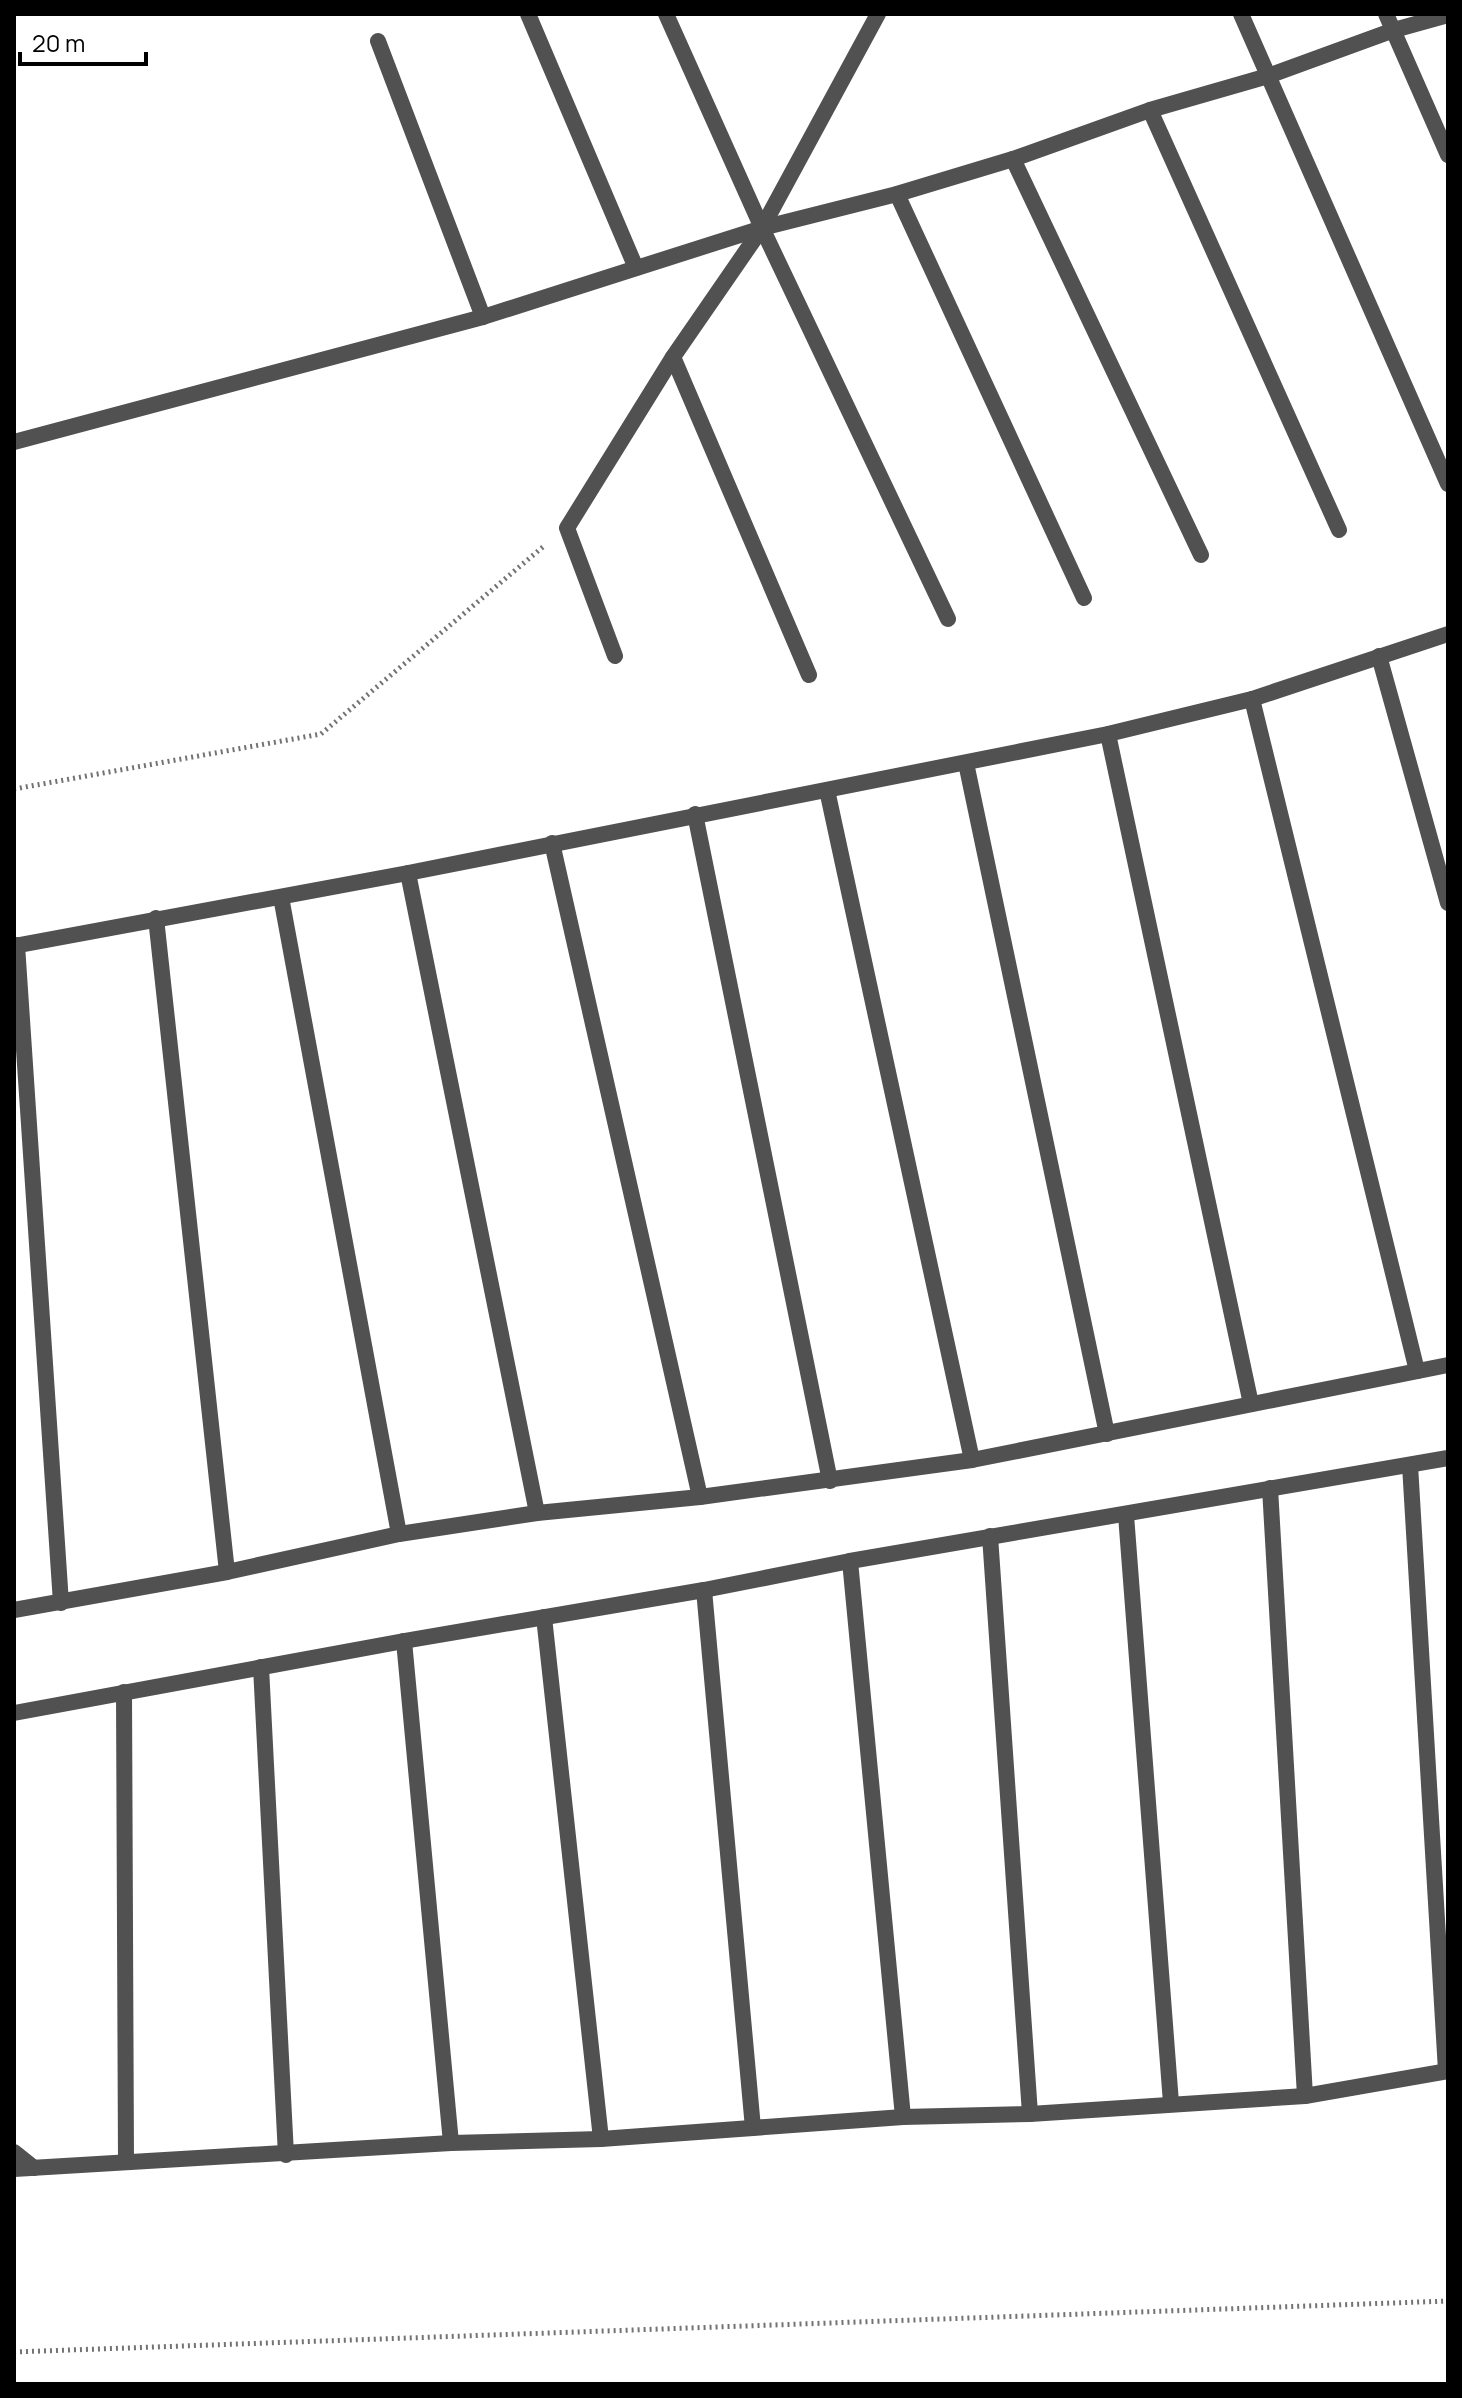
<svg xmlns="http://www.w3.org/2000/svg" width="1462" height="2398" viewBox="0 0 1462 2398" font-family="Manrope,sans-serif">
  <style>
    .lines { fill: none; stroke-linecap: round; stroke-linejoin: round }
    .path { stroke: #737373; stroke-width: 5; stroke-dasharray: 2 4; stroke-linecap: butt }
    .lane { stroke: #515151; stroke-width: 16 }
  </style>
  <rect width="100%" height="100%" fill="#fff"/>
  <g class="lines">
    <!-- path -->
    <g class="path">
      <polyline points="14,789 321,734 544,546"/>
      <polyline points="14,2352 1448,2301"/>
    </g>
    <!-- lane -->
    <g class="lane">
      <polyline points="528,14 636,268"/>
      <polyline points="666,14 762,228 948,619"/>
      <polyline points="1241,14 1448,484"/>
      <polyline points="1386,14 1448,155"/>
      <polyline points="378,41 483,317"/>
      <polyline points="1150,110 1339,530"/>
      <polyline points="1013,159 1201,555"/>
      <polyline points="897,194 1084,598"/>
      <polyline points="673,357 809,675"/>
      <polyline points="14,442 483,317 762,228 897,194 1013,159 1150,110 1268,76 1394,30 1448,15"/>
      <polyline points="615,656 567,528 673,357 762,228 878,14"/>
      <polyline points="1379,656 1448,903"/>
      <polyline points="1252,699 1417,1371"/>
      <polyline points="1108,734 1251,1404"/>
      <polyline points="966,763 1107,1434"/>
      <polyline points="827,790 972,1460"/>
      <polyline points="695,814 830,1481"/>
      <polyline points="552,843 700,1497"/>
      <polyline points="408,873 537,1513"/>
      <polyline points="281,897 399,1534"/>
      <polyline points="156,918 227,1572"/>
      <polyline points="17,945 61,1603"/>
      <polyline points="14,946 408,873 1108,734 1252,699 1448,634"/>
      <polyline points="1410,1465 1446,2071"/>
      <polyline points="1270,1488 1305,2096"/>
      <polyline points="1126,1515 1171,2103"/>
      <polyline points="990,1536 1030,2114"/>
      <polyline points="850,1561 903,2117"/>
      <polyline points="704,1590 753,2128"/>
      <polyline points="14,1610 227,1572 399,1534 537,1513 700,1497 972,1460 1448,1365"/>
      <polyline points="544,1617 601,2139"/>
      <polyline points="404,1641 451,2143"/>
      <polyline points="261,1667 286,2155"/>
      <polyline points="124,1692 126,2162"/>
      <polyline points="14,1713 404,1641 704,1590 850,1561 1448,1458"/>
      <polyline points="14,2152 34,2168"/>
      <polyline points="14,2169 451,2143 601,2139 903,2117 1030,2114 1305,2096 1448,2071"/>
    </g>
  </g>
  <!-- border -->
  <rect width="1462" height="2398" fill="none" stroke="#000000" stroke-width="32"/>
  <!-- scale -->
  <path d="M20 52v12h126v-12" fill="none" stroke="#000000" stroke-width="4"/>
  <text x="32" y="52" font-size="24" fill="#000000" stroke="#ffffff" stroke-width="6" paint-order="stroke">20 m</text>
</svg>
